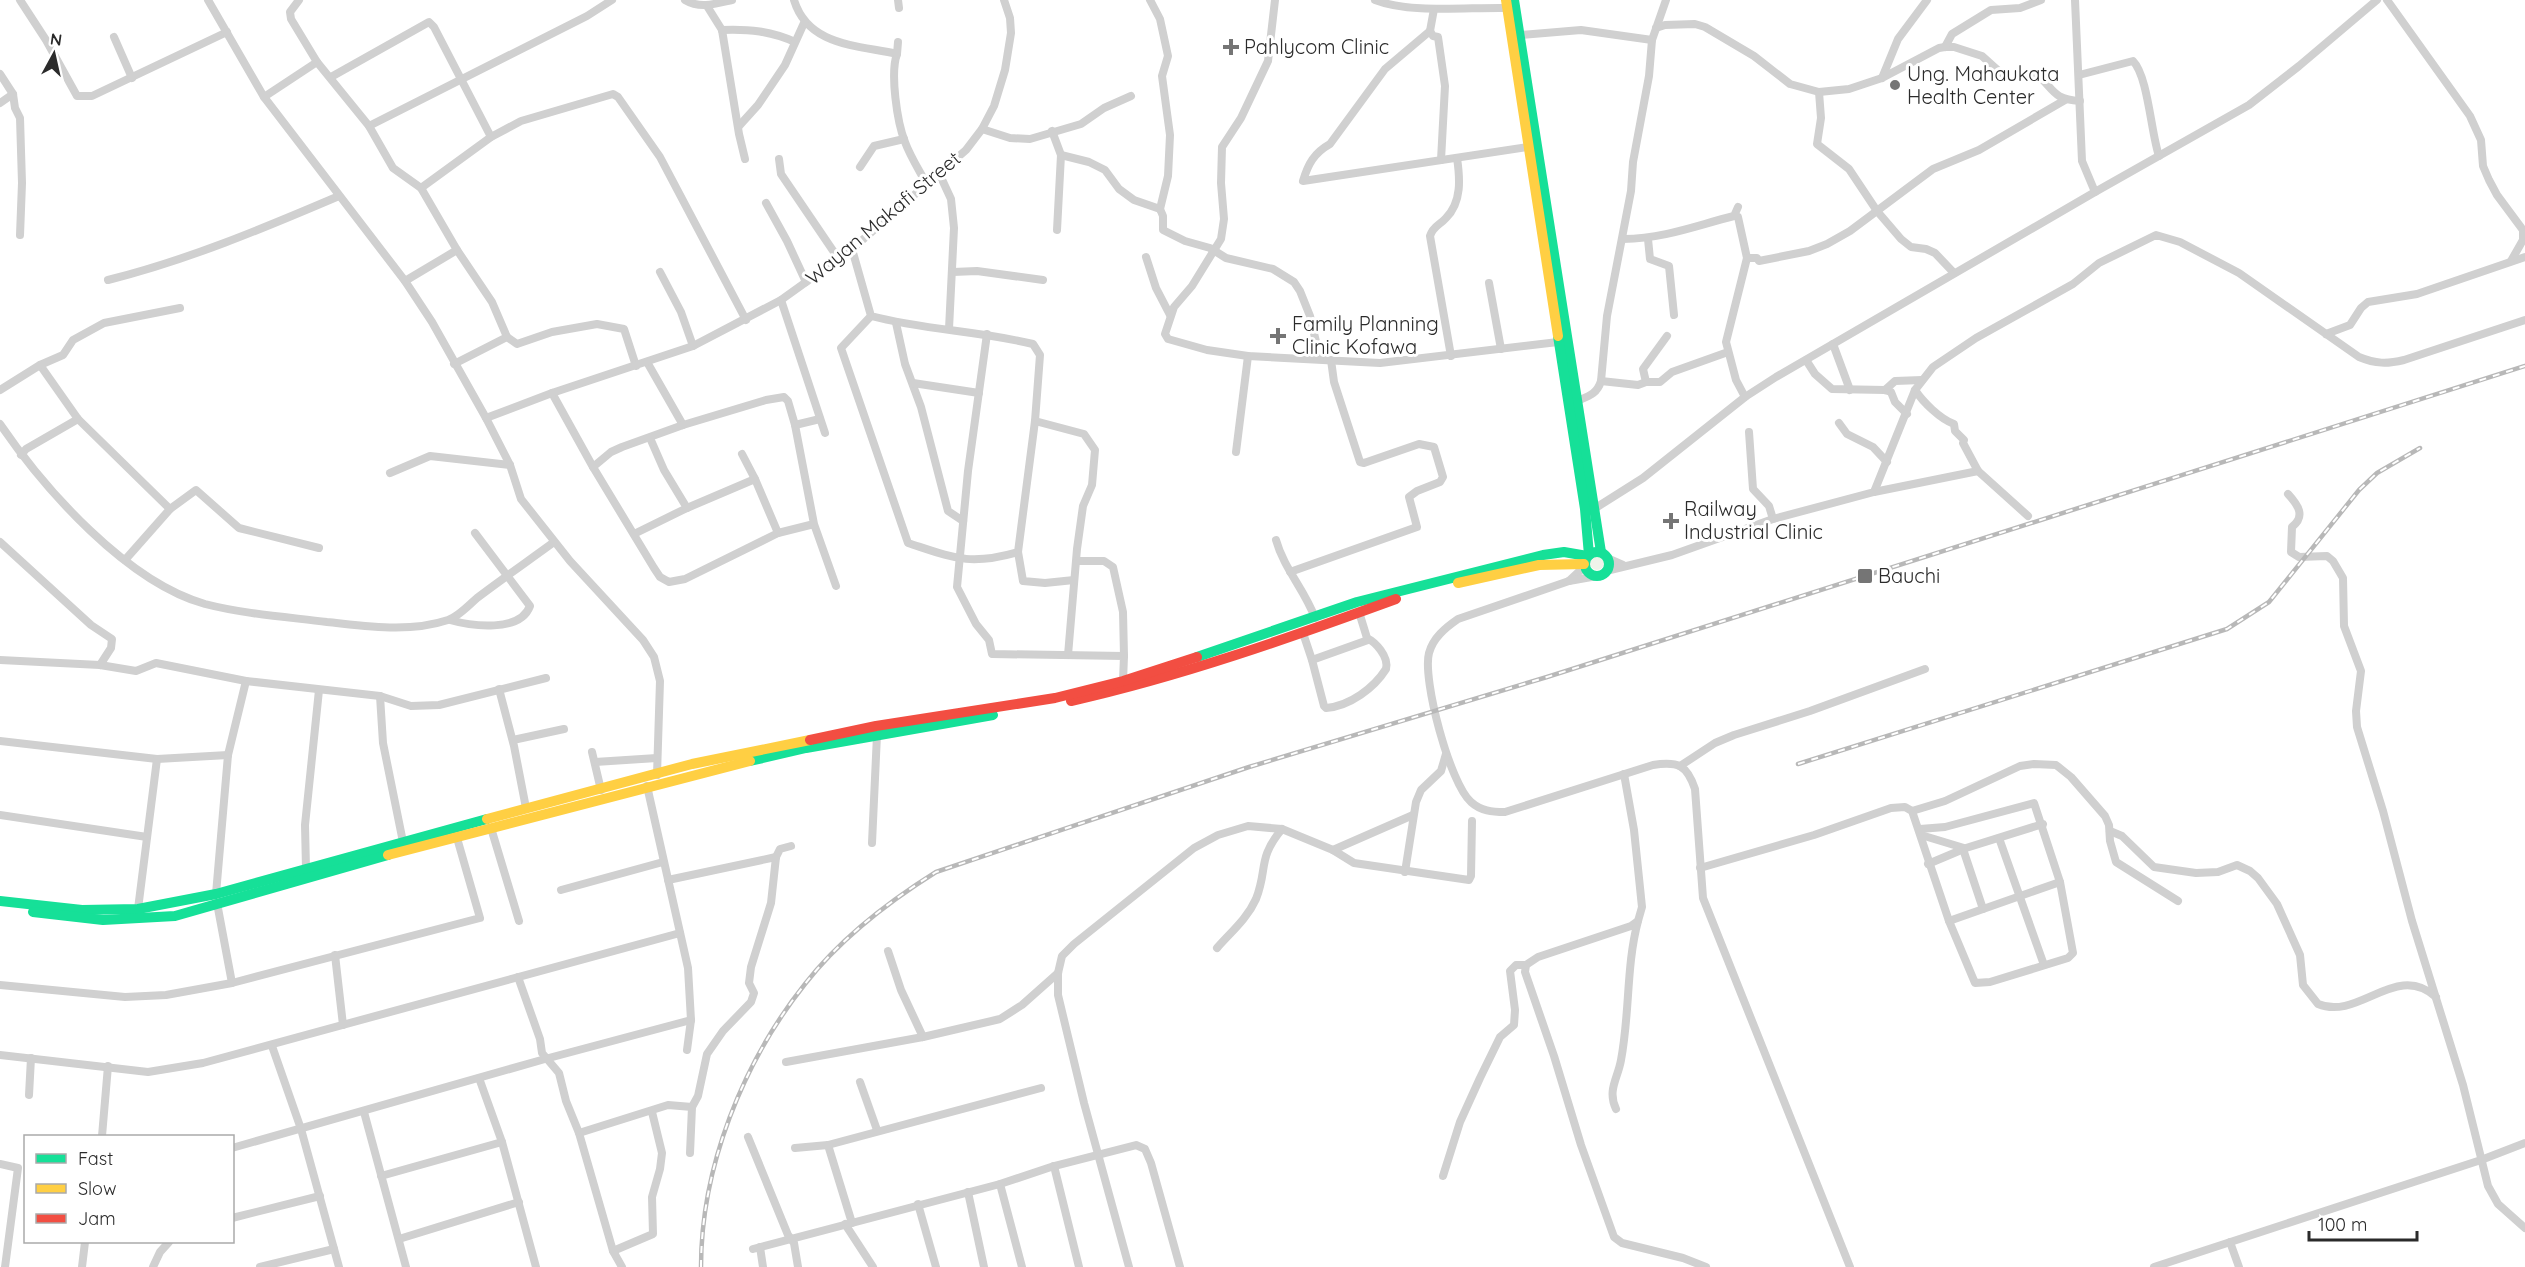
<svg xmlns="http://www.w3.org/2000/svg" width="2525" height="1267" viewBox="0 0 2525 1267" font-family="Quicksand,sans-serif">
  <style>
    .green { fill: #eff3ea }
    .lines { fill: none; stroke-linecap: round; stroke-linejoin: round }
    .street { stroke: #d0d0d0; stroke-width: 8 }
    .fast { stroke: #16e098; stroke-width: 10 }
    .slow { stroke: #ffcf43; stroke-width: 10 }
    .jam { stroke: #f24e42; stroke-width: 10 }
    .rail-casing { stroke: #b8b8b8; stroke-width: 4.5 }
    .rail { stroke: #fff; stroke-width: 2; stroke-dasharray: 7; stroke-linecap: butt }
    .poi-dot { fill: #757575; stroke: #fff; stroke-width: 2 }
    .labels { text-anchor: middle; stroke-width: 6; stroke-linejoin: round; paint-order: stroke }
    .poi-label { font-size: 20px; fill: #2b2b2b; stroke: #fff; text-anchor: start }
    .street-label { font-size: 20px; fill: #2b2b2b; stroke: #fff }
  </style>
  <rect width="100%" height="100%" fill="#fff"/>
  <!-- green -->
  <circle class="green" cx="1597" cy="563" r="7"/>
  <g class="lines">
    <!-- street -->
    <g class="street">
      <polyline points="20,0 46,40 77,96 92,96 227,32"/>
      <polyline points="208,0 264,97 405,281 432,322 486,418 510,465 521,499 570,561 643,640 654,657 660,681 657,775"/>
      <polyline points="299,0 290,12 291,19 317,62 369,126 393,168 421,188 457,250 492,302 507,337 454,364"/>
      <path d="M685,0C700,9 715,4 732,0"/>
      <path d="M794,0C808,46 857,45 897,54C890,73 897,122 905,142C910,156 919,170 926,183"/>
      <polyline points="898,0 899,8"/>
      <polyline points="1150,0 1160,19 1168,56 1162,76 1170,135 1168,176 1160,209 1163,216 1163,230 1185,241 1210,248 1226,258 1273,269 1294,282 1300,291 1310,316 1320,359"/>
      <polyline points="1275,0 1268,61 1241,118 1222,147 1221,183 1224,219 1221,239 1192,286 1174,307 1165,334 1168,339 1207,350 1248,356 1380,363 1558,342"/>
      <path d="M1375,0C1411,14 1468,7 1507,8"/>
      <polyline points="2075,0 2082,161 2095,192"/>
      <polyline points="2387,0 2470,116 2481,140 2483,166 2489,180 2497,195 2523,230 2523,240 2511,261"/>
      <polyline points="707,6 722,30 739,134 745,159"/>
      <path d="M1434,9L1430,31L1385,69L1330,144C1314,153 1308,164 1303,181L1528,147"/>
      <path d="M1656,28L1665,25L1695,24L1705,27L1754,56L1790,84L1819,92L1849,89L1882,78L1939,48L1945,47H1954L1982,56L2002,74L2030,77L2038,75C2055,91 2053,99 2080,101"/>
      <path d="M722,30C749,29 771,31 795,42"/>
      <polyline points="1430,31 1433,36 1438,37 1445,86 1441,160"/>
      <polyline points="1521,35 1581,30 1652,40"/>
      <polyline points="114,37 132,78"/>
      <polyline points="1945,47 1952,34 1991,10 2020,8 2041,0"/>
      <polyline points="897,54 898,42"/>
      <polyline points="0,74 13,94 15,108 20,118 22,183 20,235"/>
      <path d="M2079,75L2133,61C2148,76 2151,133 2159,156"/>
      <polyline points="331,77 429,22 434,27 491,137"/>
      <polyline points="1882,78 1898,39 1927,0"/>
      <polyline points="1819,92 1821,118 1817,144 1849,169 1877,211 1901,239 1911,247 1926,249 1935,253 1954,273"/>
      <polyline points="264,97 317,62"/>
      <polyline points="0,103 13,94"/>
      <polyline points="369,126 587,16 612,0"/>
      <polyline points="739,126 758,105 785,65 804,23"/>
      <polyline points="982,129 1010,138 1030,139 1081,124 1104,108 1131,96"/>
      <polyline points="1052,131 1061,155 1057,230"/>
      <polyline points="1061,155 1089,162 1105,170 1119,189 1134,200 1160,209"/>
      <polyline points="779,159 781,174 838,258"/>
      <polyline points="860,167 874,146 904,139"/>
      <polyline points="939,173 951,199 954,228 949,329"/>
      <polyline points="421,188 491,137 521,121 613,94 618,97 660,157 746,320"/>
      <polyline points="766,203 787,241 806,282"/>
      <polyline points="1738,217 1747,258 1726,342 1736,380 1745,397"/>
      <path d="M1623,239C1666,238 1694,226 1734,216L1738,207"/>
      <polyline points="1648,239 1650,259 1669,266 1674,315"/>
      <path d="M852,249L871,316L841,348L908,543C954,558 969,566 1018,552L1035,421L1040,355L1033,344C980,331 924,330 871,316"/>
      <polyline points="1146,257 1156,288 1170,315"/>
      <polyline points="1747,258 1757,258 1759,261 1809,251 1827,244 1850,231 1933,169 1979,150 2065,100"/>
      <polyline points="660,272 681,312 693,346"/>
      <polyline points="953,272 977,271 1043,280"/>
      <path d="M108,280C188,260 264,228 339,196"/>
      <polyline points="405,281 457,250"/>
      <polyline points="1489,283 1501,349"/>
      <polyline points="781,300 825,433"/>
      <polyline points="896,323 905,364 921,407 948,511 963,521"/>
      <polyline points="987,334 968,471 957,587 976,624 989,640 992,654 1124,656 1123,681"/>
      <polyline points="2326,334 2350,325 2361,308 2368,302 2417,294 2525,257"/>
      <polyline points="507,337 517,344 552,332 597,324 624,329 636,366"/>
      <polyline points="1833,344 1850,390"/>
      <path d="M1451,356L1430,236C1433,226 1440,225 1446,218C1462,202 1460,178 1457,158"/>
      <polyline points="1806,360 1815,374 1832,389 1885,390 1891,392 1895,402 1907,414"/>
      <polyline points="647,362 683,425"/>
      <polyline points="40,365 78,419 170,509 125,560"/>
      <polyline points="1601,381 1638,385 1646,382 1643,369 1667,336"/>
      <polyline points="1646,382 1660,382 1672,372 1728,352"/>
      <polyline points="913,383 979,393"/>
      <polyline points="0,390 40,365 63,355 73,340 104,323 180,308"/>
      <polyline points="1885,390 1895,381 1922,380"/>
      <path d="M1915,390C1923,402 1940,419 1954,424L1955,431L1964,440L1963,443L1978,471L2028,516"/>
      <polyline points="552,393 593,467"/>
      <path d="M1577,401C1589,396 1597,394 1601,381L1607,316L1631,191L1633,162L1649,76L1652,40L1666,0"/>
      <polyline points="486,418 552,393 693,346 781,300 852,249 966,150 982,129 994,106 1005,70 1011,33 1010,18 1004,0"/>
      <polyline points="1035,421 1084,434 1095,450 1092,485 1083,506 1077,549 1068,655"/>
      <polyline points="1839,423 1847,434 1873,447 1887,462"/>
      <path d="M0,424C45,490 127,582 205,604C244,614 287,617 327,622C366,626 409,633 448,620C458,617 469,605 477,598C502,579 528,561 554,542"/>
      <polyline points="795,425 820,419"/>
      <polyline points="1749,432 1753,489 1769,506 1773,519"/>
      <polyline points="650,438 664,470 687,508"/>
      <polyline points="1236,452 1248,356"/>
      <polyline points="742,454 755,479"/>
      <polyline points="21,455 26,449 78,419"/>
      <polyline points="390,473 430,456 510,465"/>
      <polyline points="1874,492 1978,471"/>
      <path d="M2288,494C2298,505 2306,516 2292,527L2291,552L2299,557L2327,556L2333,561L2343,578L2344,626L2361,671L2356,711L2357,727L2383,811L2412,921L2463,1085L2488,1186L2498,1204L2525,1228"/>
      <polyline points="170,509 196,490 239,528 319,548"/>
      <polyline points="1594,509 1643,478 1745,397 1776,377 2095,192 2249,105 2299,66 2377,0"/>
      <polyline points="814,524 778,533 685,579 669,582 660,577 654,568 593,467 611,452 622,447 683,425 766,400 784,397 788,401 795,425 814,524 836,586"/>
      <polyline points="634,534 687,508 755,479 778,533"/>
      <path d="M1276,540C1284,569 1305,590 1315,618"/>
      <polyline points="0,542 91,625 112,639 111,648 100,665"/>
      <polyline points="1018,552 1023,581 1045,583 1074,580"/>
      <polyline points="1607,558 1623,565"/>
      <polyline points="1077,561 1104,561 1113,567 1123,612 1124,656"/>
      <path d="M1585,566L1569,581L1458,619C1445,628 1433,638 1429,653C1422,679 1450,784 1471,802C1481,811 1492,812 1505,812L1653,765C1678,761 1687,765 1695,789L1703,898L1850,1267"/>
      <path d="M1606,571L1672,555L1773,519L1874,492L1915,390L1933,367L1976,338L2073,284L2099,263L2156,235L2180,242L2239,273L2359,357C2376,364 2387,364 2404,360L2525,320"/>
      <polyline points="1290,572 1417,527 1409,497 1417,491 1440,482 1443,477 1434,447 1419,444 1364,463 1360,462 1334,382 1331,360"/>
      <polyline points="1569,581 1597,576"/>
      <path d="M450,620C471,626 520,633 530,606L475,533"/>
      <path d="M1303,633L1312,660L1324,706L1326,708C1350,706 1374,688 1386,669C1389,656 1375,642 1367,638L1359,612"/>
      <polyline points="0,660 100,665 136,671 156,663 246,681 380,696 411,706 439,705 546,678"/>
      <polyline points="1312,660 1368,640"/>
      <polyline points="499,689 514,746 526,808"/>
      <polyline points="380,696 383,743 403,842"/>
      <polyline points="513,740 564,729"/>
      <polyline points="0,741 157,759 228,755"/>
      <polyline points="592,752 601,790"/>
      <polyline points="595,762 657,758"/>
      <polyline points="1680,766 1715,743 1734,735 1810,711 1925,669"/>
      <polyline points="1624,774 1634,830 1642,907 1638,921 1631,926 1538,957 1526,965 1525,972 1554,1056 1581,1145 1614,1237 1622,1243 1683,1258 1706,1267"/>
      <polyline points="647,786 688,968 691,1020 687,1050"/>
      <polyline points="1912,811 1945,801 2020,766 2034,764 2056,765 2071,777 2105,816 2109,825 2110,841 2116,862 2178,901"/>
      <polyline points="0,815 147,837"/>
      <polyline points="491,828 519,921"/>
      <path d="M2110,831L2122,836L2154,867L2196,873L2218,872L2237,865L2250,871L2258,878L2277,904L2300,955L2303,985L2318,1004C2359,1021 2396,961 2436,997"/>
      <polyline points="1921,835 1964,848"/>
      <polyline points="1999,838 2044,965"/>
      <polyline points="872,843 877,735"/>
      <polyline points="1963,849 1983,909"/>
      <polyline points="1333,850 1413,815"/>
      <polyline points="1928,864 1966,848 2043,824"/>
      <polyline points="1700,868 1814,835 1891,808 1905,807 1912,811 1949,921 1975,983 1990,982 2068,958 2073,953 2060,882 2034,803 1945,827 1920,829"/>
      <polyline points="306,869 305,825 319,690"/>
      <polyline points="1405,872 1416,802 1421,790 1441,771 1446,754"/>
      <polyline points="668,880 776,857"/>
      <polyline points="561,890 663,862"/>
      <polyline points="216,894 228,755 246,681"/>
      <polyline points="217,903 232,983"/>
      <polyline points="138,909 157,759"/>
      <polyline points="1949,921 2060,882"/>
      <path d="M1217,948C1231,932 1247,919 1256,899C1268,869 1257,859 1282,829"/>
      <polyline points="888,951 901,990 923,1037"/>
      <polyline points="335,955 343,1025"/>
      <polyline points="518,977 540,1039 542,1053 559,1073 566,1101 579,1133 613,1251 622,1267"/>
      <polyline points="0,985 125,997 166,995 232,983 480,918 457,838"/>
      <polyline points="272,1046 301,1129 339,1267"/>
      <polyline points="0,1055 148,1072 203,1063 680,933"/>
      <polyline points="786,1062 923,1037 1000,1019 1022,1005 1058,973"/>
      <polyline points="479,1078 502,1142 536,1267"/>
      <polyline points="860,1082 877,1130"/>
      <polyline points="29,1095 31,1058"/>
      <path d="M1616,1109C1607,1090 1618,1078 1621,1060C1630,1013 1626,966 1638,921"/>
      <polyline points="364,1112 406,1267"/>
      <polyline points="579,1133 668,1105 692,1107"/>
      <polyline points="102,1136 108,1066"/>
      <polyline points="748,1137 788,1235 794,1243 798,1267"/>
      <polyline points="828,1145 852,1223"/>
      <polyline points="232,1148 545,1059 691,1020"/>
      <polyline points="795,1148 828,1145 1041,1088"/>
      <polyline points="690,1153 692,1107 698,1096 707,1054 723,1031 751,1002 754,993 749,983 751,967 771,903 776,857 780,849 791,846"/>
      <polyline points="0,1164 18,1168 5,1267"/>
      <polyline points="1054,1166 1079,1267"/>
      <polyline points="381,1176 502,1142"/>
      <polyline points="1443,1176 1460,1122 1480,1078 1500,1037 1514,1025 1515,1010 1510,971 1516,965 1526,965"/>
      <polyline points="1000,1184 1022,1267"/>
      <polyline points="968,1192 984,1267"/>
      <polyline points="918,1204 936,1267"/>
      <polyline points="232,1218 320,1196"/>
      <polyline points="845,1224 873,1267"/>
      <polyline points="399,1239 519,1202"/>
      <polyline points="2230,1242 2239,1267"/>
      <polyline points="760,1247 763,1267"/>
      <polyline points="753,1249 1000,1184 1054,1166 1136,1145 1145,1149 1151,1163 1180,1267"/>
      <polyline points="613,1251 653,1234 652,1197 660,1169 662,1153 652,1112"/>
      <polyline points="82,1267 85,1242"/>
      <polyline points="153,1267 160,1252 169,1242"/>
      <polyline points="260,1267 334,1249"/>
      <polyline points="1129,1267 1084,1103 1058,995 1058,973 1062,956 1074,944 1194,848 1218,835 1248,826 1282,829 1333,850 1354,863 1469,880 1471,876 1472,821"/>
      <polyline points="2154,1267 2481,1160 2525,1143"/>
    </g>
    <!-- fast -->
    <g class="fast">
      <polyline points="1514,0 1601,552"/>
      <polyline points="1558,336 1585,509 1589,555"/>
      <circle cx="1597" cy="564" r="12"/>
      <polyline points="1197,657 1357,602 1543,555 1564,552 1587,556"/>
      <polyline points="750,761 806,748 993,715"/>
      <polyline points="0,901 82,910 138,909 216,894 487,819"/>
      <polyline points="33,912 103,920 175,916 388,855"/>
    </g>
    <!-- slow -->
    <g class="slow">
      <polyline points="1506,0 1558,336"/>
      <polyline points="1458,583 1539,565 1584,564"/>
      <polyline points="487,819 692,764 810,740"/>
      <polyline points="388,855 750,761"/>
    </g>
    <!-- jam -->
    <g class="jam">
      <path d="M1071,701C1182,676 1289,638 1396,599"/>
      <polyline points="810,740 876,726 1055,698 1123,681 1197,657"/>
    </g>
    <!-- rail casing -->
    <g class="rail-casing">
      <g id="rail">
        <polyline points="1798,764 2227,629 2269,602 2359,490 2377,473 2420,448"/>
        <path d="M701,1267C701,1167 743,1062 805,984C840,939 888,902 936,872L1249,767L1547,677L2525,366"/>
      </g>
    </g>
    <!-- rail -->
    <use href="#rail" class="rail"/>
  </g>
  <!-- markers -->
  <g class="poi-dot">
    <path d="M1228 38h6v6h6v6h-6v6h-6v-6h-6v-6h6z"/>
    <circle cx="1895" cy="85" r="6"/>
    <path d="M1275 327h6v6h6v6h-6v6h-6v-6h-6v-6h6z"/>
    <path d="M1668 512h6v6h6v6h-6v6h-6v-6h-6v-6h6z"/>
    <rect x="1857" y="568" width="16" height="16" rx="3"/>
  </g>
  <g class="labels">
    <!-- poi labels -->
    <g class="poi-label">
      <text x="1244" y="54">Pahlycom Clinic</text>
      <text x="1907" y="81">Ung. Mahaukata<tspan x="1907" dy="23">Health Center</tspan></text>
      <text x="1292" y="331">Family Planning<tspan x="1292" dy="23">Clinic Kofawa</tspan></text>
      <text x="1684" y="516">Railway<tspan x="1684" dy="23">Industrial Clinic</tspan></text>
      <text x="1878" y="583">Bauchi</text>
    </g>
    <!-- street labels -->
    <g class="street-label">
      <text transform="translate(883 218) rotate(-40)" y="7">Wayan Makafi Street</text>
    </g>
  </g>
  <!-- legend -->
  <rect x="24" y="1135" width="210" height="108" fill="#ffffff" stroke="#aaaaaa" stroke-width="1.5"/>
  <rect x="36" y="1154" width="30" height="9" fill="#16e098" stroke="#aaaaaa" stroke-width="1.5"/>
  <text x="78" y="1165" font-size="18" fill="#2b2b2b">Fast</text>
  <rect x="36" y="1184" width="30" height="9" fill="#ffcf43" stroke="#aaaaaa" stroke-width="1.5"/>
  <text x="78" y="1195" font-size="18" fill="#2b2b2b">Slow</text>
  <rect x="36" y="1214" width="30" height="9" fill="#f24e42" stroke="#aaaaaa" stroke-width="1.5"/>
  <text x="78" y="1225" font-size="18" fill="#2b2b2b">Jam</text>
  <!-- north arrow -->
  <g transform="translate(54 54) rotate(8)" stroke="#ffffff" stroke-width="4.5" paint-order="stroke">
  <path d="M0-4.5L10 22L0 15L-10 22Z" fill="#2b2b2b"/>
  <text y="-9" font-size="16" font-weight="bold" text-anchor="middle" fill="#2b2b2b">N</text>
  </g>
  <!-- scale -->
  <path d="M2309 1231v9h108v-9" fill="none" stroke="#2b2b2b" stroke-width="3"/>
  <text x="2318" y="1231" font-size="18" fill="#2b2b2b" stroke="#ffffff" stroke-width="4.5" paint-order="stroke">100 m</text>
</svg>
